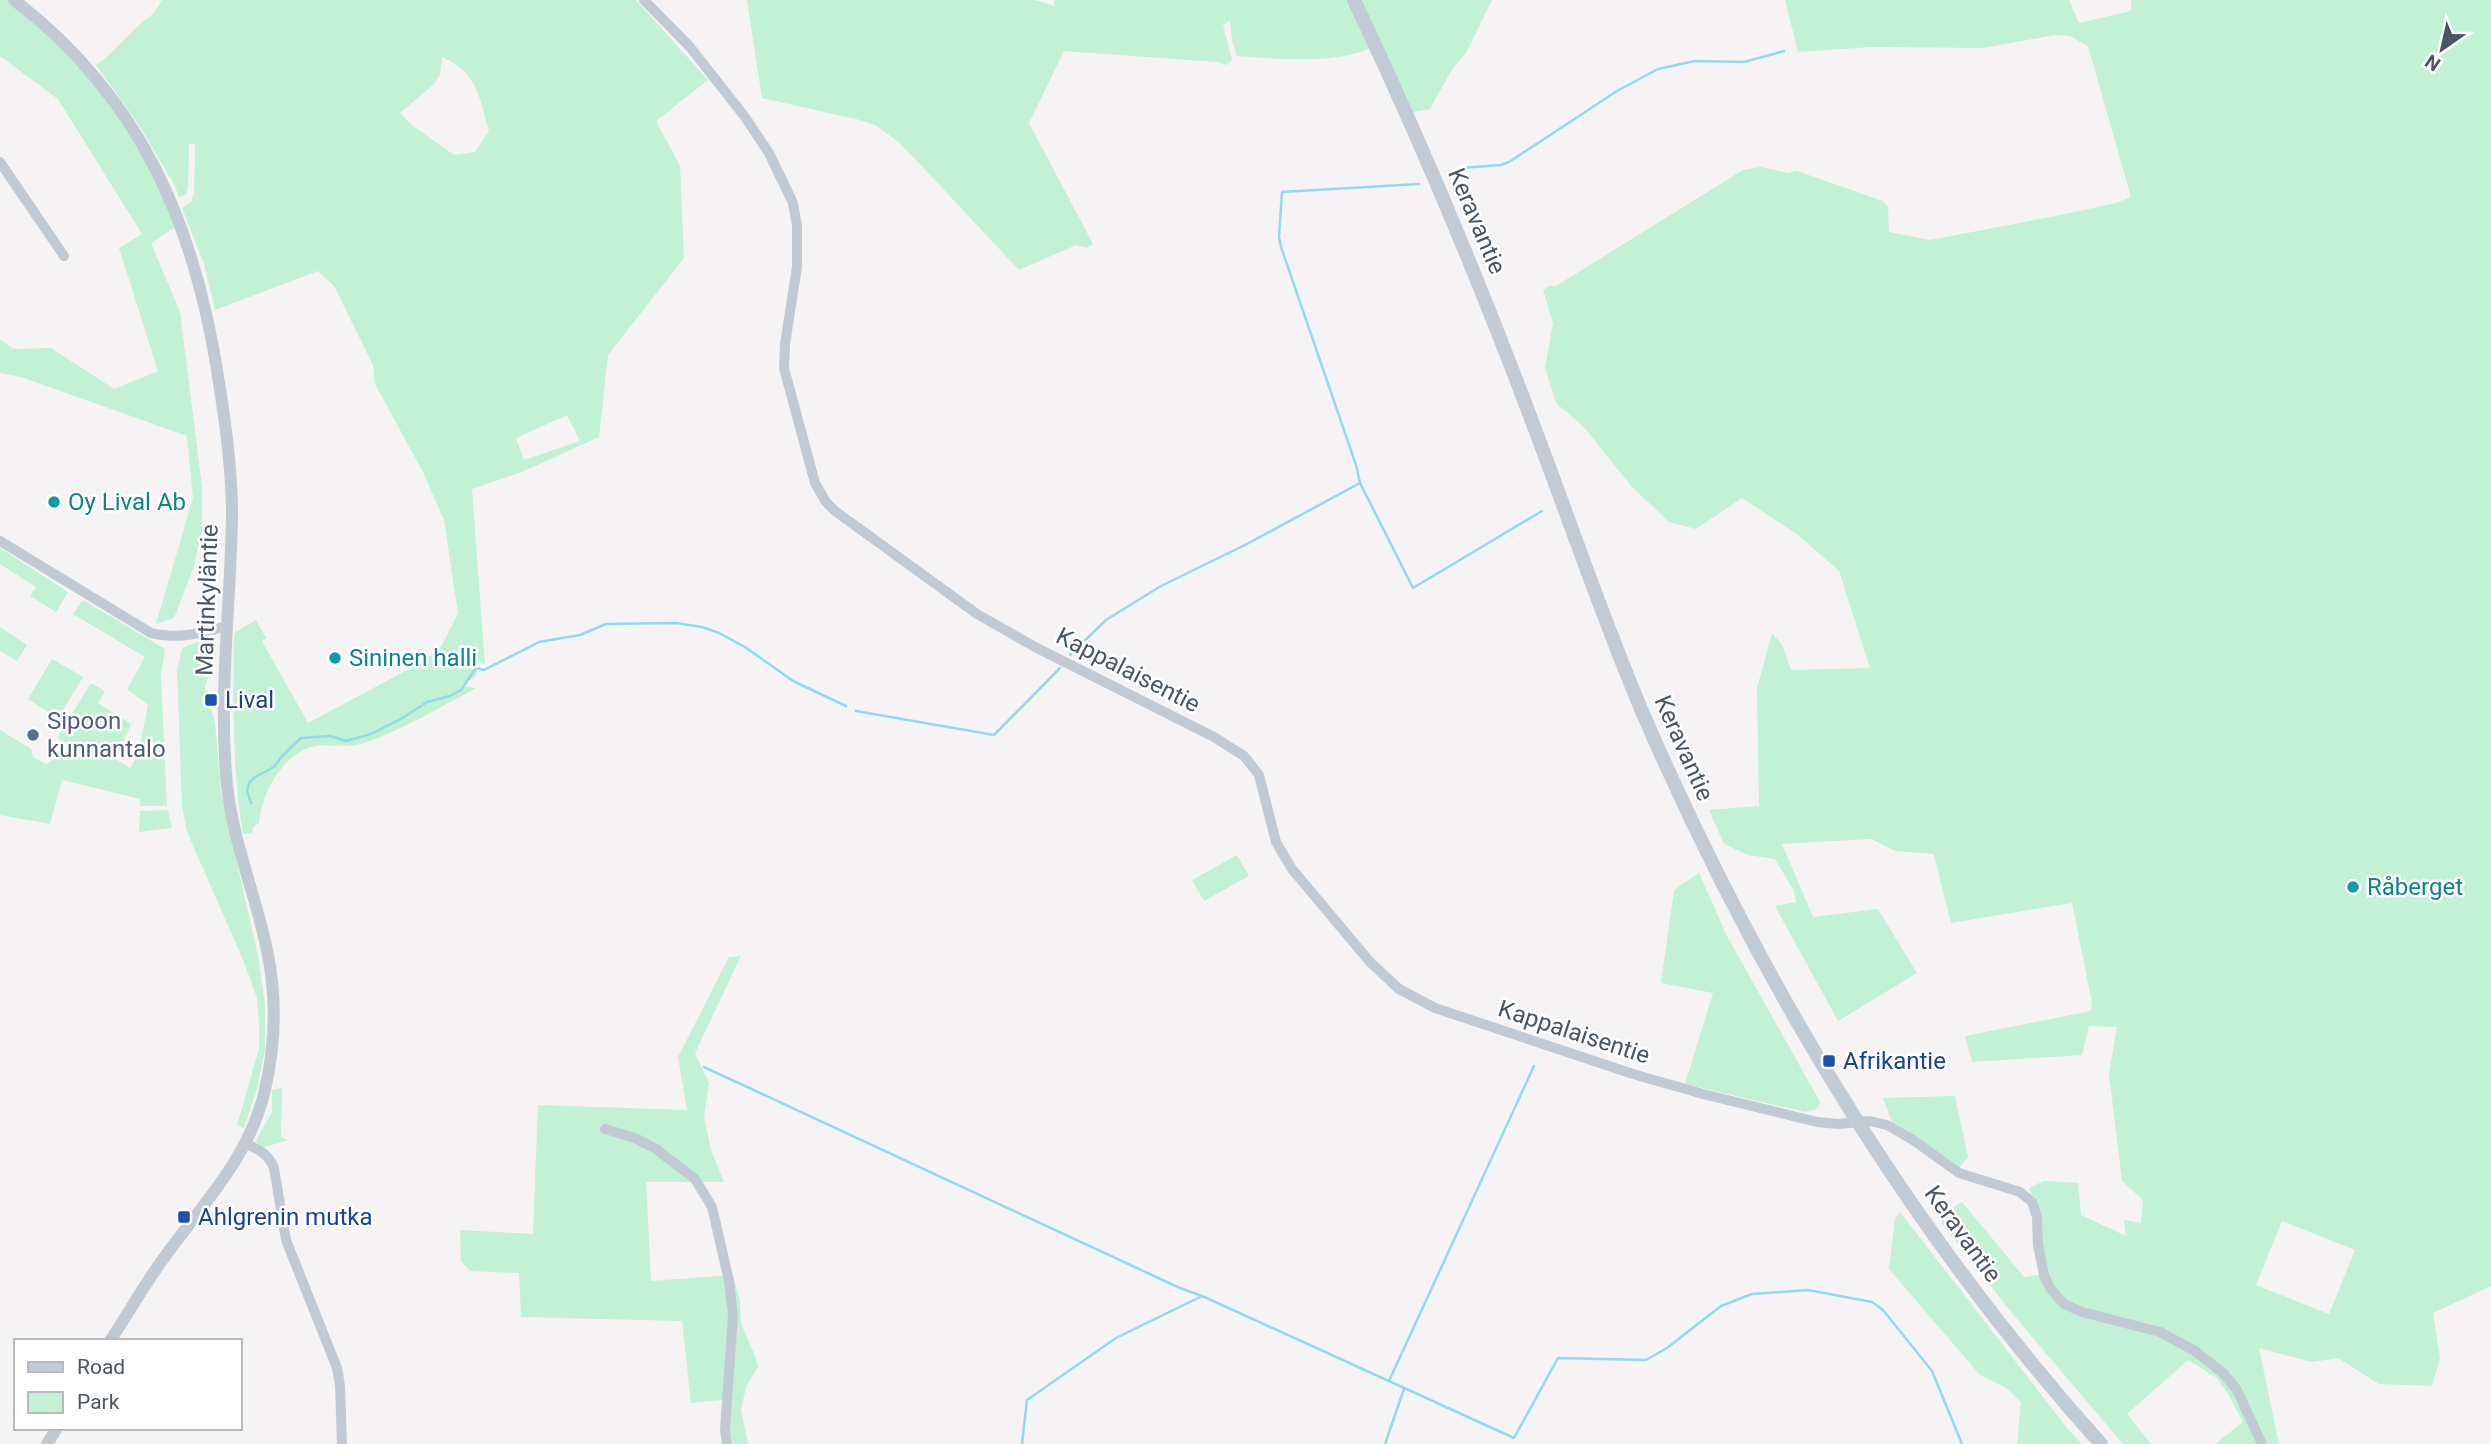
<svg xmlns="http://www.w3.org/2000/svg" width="2491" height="1444" viewBox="0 0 2491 1444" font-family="Roboto,sans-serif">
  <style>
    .green { fill: #c3f1d5; fill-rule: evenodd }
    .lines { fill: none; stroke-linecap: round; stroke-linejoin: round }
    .stream { stroke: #90daee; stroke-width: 2.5 }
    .minor { stroke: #c1cad2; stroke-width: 10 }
    .tertiary { stroke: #c1cad2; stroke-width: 12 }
    .secondary { stroke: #c1cbd6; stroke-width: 14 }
    .culture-dot { fill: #0f9aa8; stroke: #fff; stroke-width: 2.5 }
    .transit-dot { fill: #1a4fb4; stroke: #fff; stroke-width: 2.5 }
    .service-dot { fill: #5c6f8a; stroke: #fff; stroke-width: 2.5 }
    .labels { text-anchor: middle; stroke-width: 5; stroke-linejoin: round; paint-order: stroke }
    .street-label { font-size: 24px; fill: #4a5661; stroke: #fff }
    .culture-label { font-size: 24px; fill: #0d838f; stroke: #fff; text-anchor: start }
    .transit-label { font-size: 24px; fill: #164399; stroke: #fff; text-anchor: start }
    .service-label { font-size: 24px; fill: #4e5e75; stroke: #fff; text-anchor: start }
  </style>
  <rect width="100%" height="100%" fill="#f5f3f3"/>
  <!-- green -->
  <g class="green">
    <polygon points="0,0 14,0 104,87 180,224 151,243 180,312 202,487 202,531 193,569 174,618 156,624 193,498 187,436 21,377 0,373 0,339 13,349 51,348 114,389 158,371 119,248 142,234 58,99 0,56"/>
    <path d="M162,0H636L708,80L656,121L680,166L684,258L608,355L599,437L522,472L472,489L485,665L479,660L476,676L462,686L476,688C441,707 407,727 370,741C350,749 336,744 317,746C284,750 261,794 259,823L253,827L252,833L243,834C232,767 233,701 234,633L256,620L266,638L262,641L308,723L424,661L442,645L458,613L444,520L423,472L375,384L373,365L334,286L318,271L215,310L204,264L182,208L191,202L194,193L195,144H189L188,186L186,194L179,198L175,186L139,125L96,65C112,54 122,41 136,28C149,16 153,17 162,0ZM442,57C479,74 478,95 489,131L475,152L454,155L413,126L400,113L433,85L440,75ZM567,415L580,441L524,460L516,438Z"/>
    <path d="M747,0H1034L1054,6L1055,0H1492L1466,53L1452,69L1430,109L1406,113L1375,46C1340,65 1278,59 1237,56L1232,40L1230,20L1223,25L1232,60L1227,65L1217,62L1064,51L1029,123L1093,244L1087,248L1076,245L1019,270L901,144L877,126L860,120L762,98Z"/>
    <path d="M1785,0H2069L2079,23L2131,11V0H2491V1286L2433,1313L2440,1358L2432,1386L2379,1384L2338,1358L2312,1362L2259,1348L2279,1444H2215L2243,1422L2228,1394L2217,1378L2188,1360L2127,1414L2151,1444H2123L2011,1312L1937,1217L1962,1202L2024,1277L2047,1274L2041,1254L2039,1212L2029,1188L2044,1181L2078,1183L2081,1215L2126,1236L2124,1220L2141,1223L2143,1200L2122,1181L2109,1074L2117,1027L2089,1026L2082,1055L1972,1062L1965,1036L2091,1011L2092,1003L2072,903L1951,923L1934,854L1895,851L1871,839L1782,844L1813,917L1878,909L1917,973L1838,1021L1775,906L1796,902L1794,891L1775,859L1748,855L1724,844L1709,810L1759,806L1757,688L1772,633L1782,645L1791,670L1870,668L1839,571L1798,535L1742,498L1696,529L1669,522L1632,487L1583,426L1556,403L1545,368L1553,323L1543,290L1549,286H1556L1743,170L1761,167L1788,173L1797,171L1883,201L1888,207L1889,232L1930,240L2061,215L2116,203L2131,197L2088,46L2070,36L2055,35L1983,48L1871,47L1798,52ZM2282,1221L2355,1250L2329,1314L2256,1285Z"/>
    <polygon points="0,548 68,592 56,612 30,596 36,587 0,564"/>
    <polygon points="83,600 165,649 161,676 167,806 140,806 140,799 62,780 50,824 0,815 0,730 31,749 33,757 46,764 63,754 69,746 57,738 91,683 105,691 98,703 131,724 117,755 109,750 106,756 112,760 114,758 130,768 138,755 148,705 127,689 145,657 73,614"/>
    <polygon points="0,627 27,645 17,661 0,651"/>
    <polygon points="200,641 216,641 216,657 205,686 215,723 221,792 258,956 265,1004 265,1050 257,1089 244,1128 237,1125 259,1049 259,1026 257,998 244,962 187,832 182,806 177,670 182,648"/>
    <polygon points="52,659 83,677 58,718 28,699"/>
    <polygon points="168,810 172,828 139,832 140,811"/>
    <polygon points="1237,855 1249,876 1204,901 1192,880"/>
    <polygon points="1699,873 1727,936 1820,1102 1817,1109 1805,1112 1685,1084 1713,993 1661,983 1674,890"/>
    <polygon points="741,956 695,1053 709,1083 704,1117 711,1150 724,1182 646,1182 651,1281 733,1275 740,1302 741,1324 756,1358 758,1367 746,1387 741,1410 748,1444 733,1444 729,1426 731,1399 691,1403 682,1321 521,1317 519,1273 470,1271 461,1261 460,1230 533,1234 538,1105 687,1110 678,1057 729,957"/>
    <polygon points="282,1088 281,1137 288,1140 265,1147 259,1146 256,1140 272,1112 272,1090"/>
    <polygon points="1955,1096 1968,1157 1959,1168 1892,1122 1883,1098"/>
    <polygon points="1900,1212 2067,1428 2082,1444 2017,1444 2021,1402 2006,1388 1980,1375 1889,1269 1895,1218"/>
  </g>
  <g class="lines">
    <!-- stream -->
    <g class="stream">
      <polyline points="1461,168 1501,165 1509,162 1617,91 1658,69 1695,61 1744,62 1784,51"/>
      <polyline points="1419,184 1282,192 1279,237 1281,247 1356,465 1360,483 1413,588 1542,511"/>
      <polyline points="1070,655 1106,620 1161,586 1247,544 1360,483"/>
      <polyline points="856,711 994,735 1060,668"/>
      <polyline points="251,803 247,791 249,783 255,777 274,767 283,755 301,738 330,736 346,741 371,734 401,719 427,702 450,696 461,690 476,668 484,670 539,642 580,635 606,624 676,623 702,627 719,633 745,647 793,681 846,706"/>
      <polyline points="704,1067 1180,1288 1202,1296 1514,1438 1558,1358 1646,1360 1667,1348 1721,1306 1752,1294 1808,1290 1872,1302 1883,1310 1932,1371 1962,1444"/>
      <polyline points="1389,1381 1534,1066"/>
      <polyline points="1022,1444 1027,1400 1116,1338 1202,1296"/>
      <polyline points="1385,1444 1404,1389"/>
    </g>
    <!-- minor -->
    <g class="minor">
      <polyline points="644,0 690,47 745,117 769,153 793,203 797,226 797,267 785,344 784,368 815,483 826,502 835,511 977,614 1035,647 1214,737 1244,756 1259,775 1276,842 1292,869 1370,962 1399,989 1435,1008 1633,1074 1703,1094 1817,1122 1838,1124 1870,1121 1887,1125 1913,1140 1959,1173 2020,1192 2032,1202 2037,1217 2038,1245 2044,1275 2050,1288 2064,1304 2082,1312 2160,1332 2195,1351 2224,1374 2237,1390 2262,1444"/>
      <polyline points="0,162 64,256"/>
      <path d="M0,541L151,633C177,640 202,633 227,626"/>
      <polyline points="605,1129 635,1138 656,1149 695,1179 712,1207 729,1281 733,1315 725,1430 727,1444"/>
      <path d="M246,1144C259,1149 269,1155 274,1168L286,1240L337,1368L340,1386L342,1444"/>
    </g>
    <!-- tertiary -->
    <g class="tertiary">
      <path d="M14,0C142,98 196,227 219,383C226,426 232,470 232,514C231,604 218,694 227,785C233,843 257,898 268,955C277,1001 275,1049 264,1094C248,1158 204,1203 166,1255C146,1282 129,1312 110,1341"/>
      <polyline points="47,1444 57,1428"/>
    </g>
    <!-- secondary -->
    <path class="secondary" d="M1354,0C1420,139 1479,280 1533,424C1570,521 1603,620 1644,716C1759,981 1908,1229 2101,1444"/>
  </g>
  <!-- markers -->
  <g class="culture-dot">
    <circle cx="54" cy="502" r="7"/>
    <circle cx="335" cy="658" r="7"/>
    <circle cx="2353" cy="887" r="7"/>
  </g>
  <g class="transit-dot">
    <rect x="204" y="693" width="14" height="14" rx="3.5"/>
    <rect x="1822" y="1054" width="14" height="14" rx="3.5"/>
    <rect x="177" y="1210" width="14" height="14" rx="3.5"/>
  </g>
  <circle class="service-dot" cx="33" cy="735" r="7"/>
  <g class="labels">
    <!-- street labels -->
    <g class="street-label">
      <text transform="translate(1477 221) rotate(67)" y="8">Keravantie</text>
      <text transform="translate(207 600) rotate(-88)" y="8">Martinkyläntie</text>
      <text transform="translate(1128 670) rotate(27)" y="8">Kappalaisentie</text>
      <text transform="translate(1684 748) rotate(66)" y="8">Keravantie</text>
      <text transform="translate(1574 1032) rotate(18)" y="8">Kappalaisentie</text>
      <text transform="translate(1963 1234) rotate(54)" y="8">Keravantie</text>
    </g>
    <!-- culture labels -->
    <g class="culture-label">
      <text x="68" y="510">Oy Lival Ab</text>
      <text x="349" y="666">Sininen halli</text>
      <text x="2367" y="895">Råberget</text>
    </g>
    <!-- transit labels -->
    <g class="transit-label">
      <text x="225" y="708">Lival</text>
      <text x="1843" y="1069">Afrikantie</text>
      <text x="198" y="1225">Ahlgrenin mutka</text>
    </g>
    <!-- service labels -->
    <g class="service-label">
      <text x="47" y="729">Sipoon<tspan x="47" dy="28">kunnantalo</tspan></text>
    </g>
  </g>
  <!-- legend -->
  <rect x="14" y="1339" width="228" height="91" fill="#ffffff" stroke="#b7bbc0" stroke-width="2"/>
  <rect x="28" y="1362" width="35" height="10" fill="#c1cbd6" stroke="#b7bbc0" stroke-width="2"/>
  <text x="77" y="1374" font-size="21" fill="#4a5661">Road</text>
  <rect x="28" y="1392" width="35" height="21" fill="#c3f1d5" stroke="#b7bbc0" stroke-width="2"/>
  <text x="77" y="1409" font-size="21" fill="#4a5661">Park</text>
  <!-- north arrow -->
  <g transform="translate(2442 49) rotate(214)" stroke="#ffffff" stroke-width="5" paint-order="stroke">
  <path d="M0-5L12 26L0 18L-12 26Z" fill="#4a5661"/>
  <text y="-10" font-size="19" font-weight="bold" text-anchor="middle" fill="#4a5661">N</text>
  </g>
</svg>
